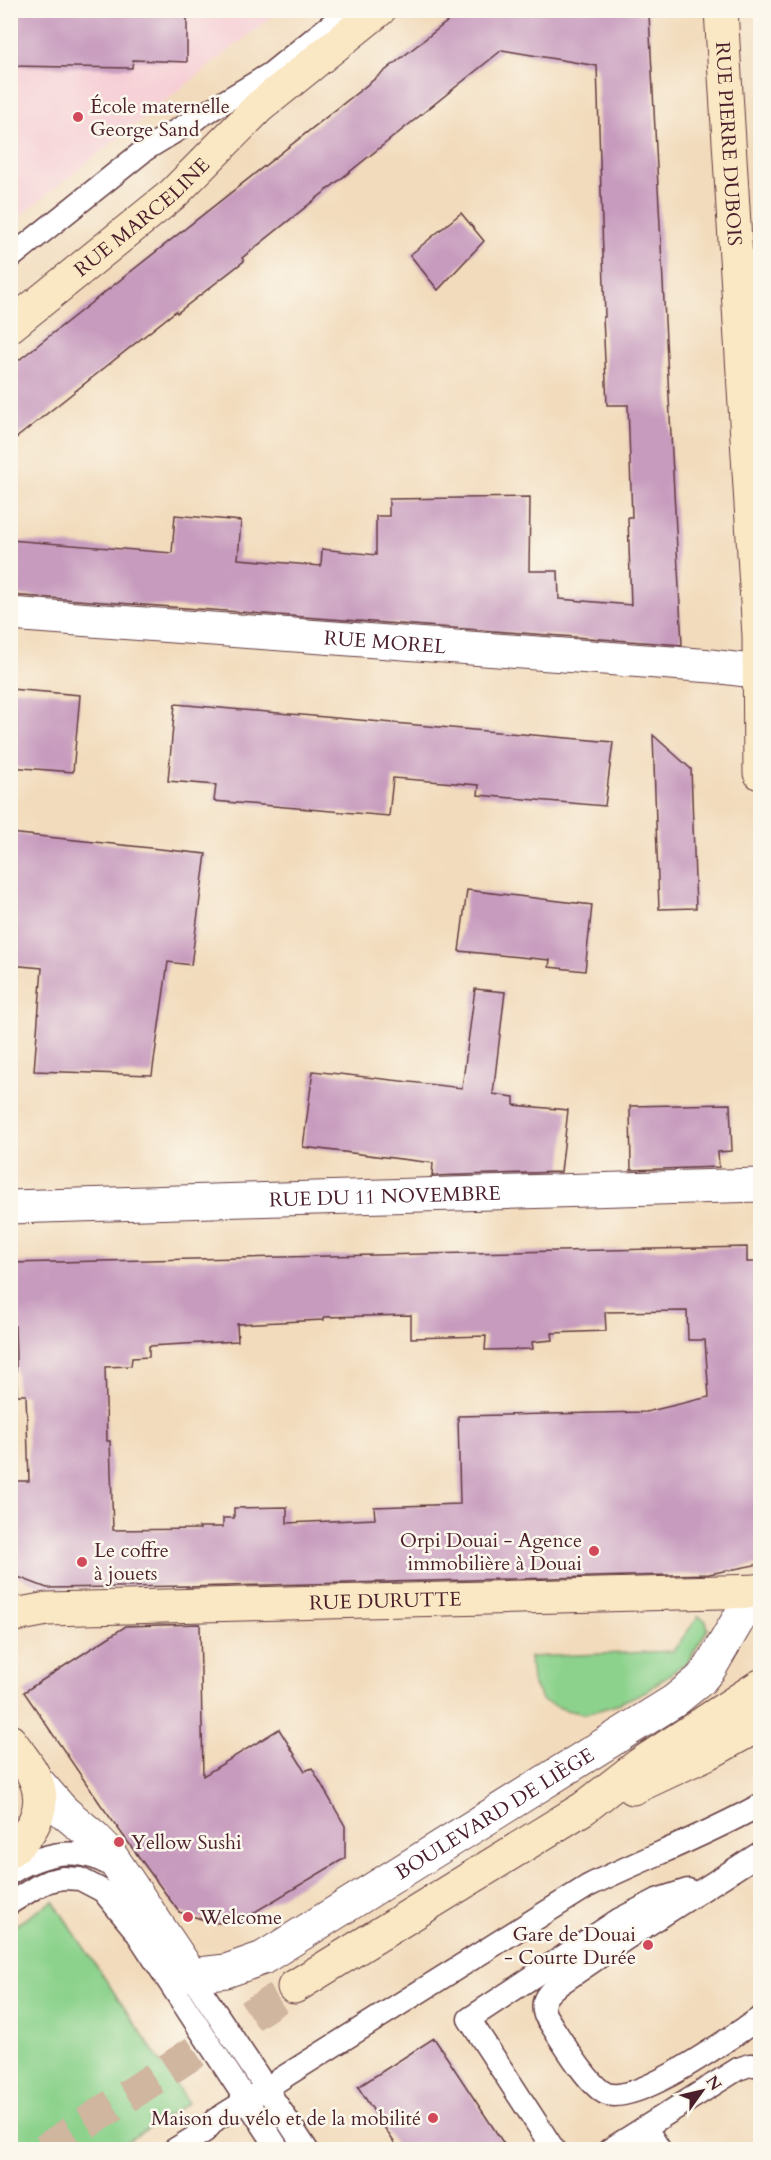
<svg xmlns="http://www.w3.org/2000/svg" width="771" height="2160" viewBox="0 0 771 2160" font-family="Cardo,serif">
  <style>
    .built { fill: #f6cfd6 }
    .green { fill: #8cd28c; stroke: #6b785c; stroke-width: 1.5 }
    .building { fill: #c79bbe; fill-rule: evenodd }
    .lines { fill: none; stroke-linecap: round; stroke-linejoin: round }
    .secondary-tunnel { stroke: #d0b59f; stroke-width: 33; stroke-dasharray: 33 16; stroke-linecap: butt }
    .lane-casing { stroke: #633b41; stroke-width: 25 }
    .street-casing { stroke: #633b41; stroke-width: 35 }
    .secondary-casing { stroke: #633b41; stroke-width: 35 }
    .lane { stroke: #fff; stroke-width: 22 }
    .street { stroke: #fff; stroke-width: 33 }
    .secondary { stroke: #fae7c3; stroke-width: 33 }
    .poi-dot { fill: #d1495b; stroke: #fbf7ec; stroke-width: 2 }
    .labels { text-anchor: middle; stroke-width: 5; stroke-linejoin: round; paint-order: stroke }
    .poi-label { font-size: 20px; fill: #4a1f2b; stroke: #fbf7ec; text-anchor: start }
    .street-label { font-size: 20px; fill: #4a1f2b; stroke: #fbf7ec }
  </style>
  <rect width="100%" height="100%" fill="#fbf7ec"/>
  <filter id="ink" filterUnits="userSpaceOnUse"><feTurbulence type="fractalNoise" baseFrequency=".0167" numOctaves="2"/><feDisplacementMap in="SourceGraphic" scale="12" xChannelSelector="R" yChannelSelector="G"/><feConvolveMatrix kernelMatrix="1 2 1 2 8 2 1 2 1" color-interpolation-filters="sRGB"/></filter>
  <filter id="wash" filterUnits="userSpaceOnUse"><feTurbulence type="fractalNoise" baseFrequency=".008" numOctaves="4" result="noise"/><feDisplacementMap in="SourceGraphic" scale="24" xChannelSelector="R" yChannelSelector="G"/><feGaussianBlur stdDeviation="1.35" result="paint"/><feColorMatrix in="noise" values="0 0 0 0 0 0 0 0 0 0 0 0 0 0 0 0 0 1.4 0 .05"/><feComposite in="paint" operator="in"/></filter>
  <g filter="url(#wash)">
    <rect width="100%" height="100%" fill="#f2dbbc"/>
    <!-- built -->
    <polygon class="built" points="11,11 279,11 11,223"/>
    <!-- green -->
    <g class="green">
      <polygon points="699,1616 706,1621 708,1629 688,1661 646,1691 613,1706 585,1714 566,1710 543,1701 532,1682 530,1657 673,1651"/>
      <polygon points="53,1901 188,2103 115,2149 11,2149 11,1928"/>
    </g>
    <g id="blocks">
      <!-- building -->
      <g class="building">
        <polygon points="10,10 187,10 187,62 133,60 132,68 10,66"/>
        <polygon points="462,10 621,10 649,15 682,645 10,595 10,540 172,553 175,515 241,521 238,559 321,566 322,549 376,555 376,516 389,516 389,499 530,497 529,571 558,571 559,599 631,605 628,517 632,517 628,405 607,405 603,317 605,317 597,66 502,50 242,258 244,261 177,313 176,311 10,443 10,367"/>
        <polygon points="461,213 484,241 438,290 410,255"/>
        <polygon points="10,689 80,695 73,772 10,767"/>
        <polygon points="175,704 613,742 605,806 478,795 479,785 393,778 389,816 214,801 216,785 168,781"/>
        <polygon points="653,735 691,769 696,908 659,909"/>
        <polygon points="10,833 206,854 191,965 168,962 152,1075 34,1071 42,968 10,965"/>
        <polygon points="467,890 592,905 585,971 549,967 550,960 459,951"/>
        <polygon points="475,989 505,992 493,1094 514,1097 514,1105 568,1110 561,1172 432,1176 433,1163 303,1147 313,1071 462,1088"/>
        <polygon points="730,1104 732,1151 718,1152 719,1167 631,1170 630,1106"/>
        <path d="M747,1247V1262H760V1564L709,1574L187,1587L188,1586L47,1588L10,1574V1481H29L26,1395H17L15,1326H10V1263ZM687,1311L688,1340H705L709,1397L646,1412L458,1416L460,1504L374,1507L375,1519L287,1523V1507L234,1508V1518H223V1527H199L200,1529L113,1530L110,1441H107L105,1367L131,1366L132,1358L149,1357V1346L238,1341L237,1324L324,1320V1317L411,1315V1338L486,1336L485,1350L533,1349L532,1342L553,1340L552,1333L606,1331L605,1312Z"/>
        <polygon points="200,1624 203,1776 279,1729 305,1771 312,1768 345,1826 345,1858 238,1922 214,1923 179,1912 101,1805 24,1692 126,1626"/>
        <polygon points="434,2038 508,2150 399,2150 358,2087"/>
      </g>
    </g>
  </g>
  <g filter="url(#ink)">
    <use href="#blocks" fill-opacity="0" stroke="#633b41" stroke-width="1.5"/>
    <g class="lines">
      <!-- secondary-tunnel -->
      <polyline class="secondary-tunnel" points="45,2150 294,1987"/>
      <!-- lane casing -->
      <g class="lane-casing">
        <g id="lane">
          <polyline points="10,258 146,149 270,74 349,10"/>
          <polyline points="738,278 760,281"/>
          <path d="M760,1853L627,1938L554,1988C545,1996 541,2003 545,2015C557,2033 589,2088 607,2094C640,2104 730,2037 760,2018"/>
          <path d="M10,1873C46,1851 83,1844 119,1871"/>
          <polyline points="10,1903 36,1887 49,1881 63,1878 80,1879 103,1891 135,1930 279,2150"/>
          <polyline points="191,1975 307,2150"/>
          <polyline points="645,2127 660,2150"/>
          <path d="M174,2150L205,2131L215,2120L588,1886C645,1858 705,1836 760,1805"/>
          <polyline points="554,2150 469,2019 620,1919 657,1900 688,1890"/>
          <polyline points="609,2150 738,2069 750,2065 760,2065"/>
        </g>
      </g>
      <!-- street casing -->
      <g class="street-casing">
        <g id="street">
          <path id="s1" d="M10,614L712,666L760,672"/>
          <path id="s2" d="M10,1207L760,1185"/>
          <path id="s3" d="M36,1780L63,1811L94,1837L107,1850L191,1975L226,1971L263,1958L674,1701L700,1680L710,1668L755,1591"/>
        </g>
      </g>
      <!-- secondary casing -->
      <g class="secondary-casing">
        <g id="secondary">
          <path id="s4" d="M721,10L759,636L760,773"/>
          <path id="s5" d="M10,326L173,194L259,107L379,10"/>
          <path id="s6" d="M10,1616L47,1609L760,1591"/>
          <path d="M10,1741C19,1754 31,1767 36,1781C47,1807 32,1835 10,1850"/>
          <polyline points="633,1788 714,1750 760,1724"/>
          <polyline points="294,1987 584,1808 639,1765 760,1686"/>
        </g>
      </g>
      <!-- lane -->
      <use href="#lane" class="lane"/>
      <!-- street -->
      <use href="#street" class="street"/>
      <!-- secondary -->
      <use href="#secondary" class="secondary"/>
    </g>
  </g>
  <!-- markers -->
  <g class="poi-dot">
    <circle cx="78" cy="117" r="6"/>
    <circle cx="594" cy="1551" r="6"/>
    <circle cx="82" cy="1562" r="6"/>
    <circle cx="119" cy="1842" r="6"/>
    <circle cx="188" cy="1917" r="6"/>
    <circle cx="648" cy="1945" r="6"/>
    <circle cx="433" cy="2118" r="6"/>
  </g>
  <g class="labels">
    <!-- poi labels -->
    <g class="poi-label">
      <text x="90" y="113">École maternelle<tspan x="90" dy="23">George Sand</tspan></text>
      <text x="582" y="1547" text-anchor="end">Orpi Douai - Agence<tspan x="582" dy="23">immobilière à Douai</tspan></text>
      <text x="94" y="1557">Le coffre<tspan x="94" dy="23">à jouets</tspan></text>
      <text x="131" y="1849">Yellow Sushi</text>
      <text x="200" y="1924">Welcome</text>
      <text x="636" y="1941" text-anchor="end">Gare de Douai<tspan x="636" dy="23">- Courte Durée</tspan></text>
      <text x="421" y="2125" text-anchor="end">Maison du vélo et de la mobilité</text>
    </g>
    <!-- street labels -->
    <g class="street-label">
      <text dy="7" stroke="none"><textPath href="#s4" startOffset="134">RUE PIERRE DUBOIS</textPath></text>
      <text dy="7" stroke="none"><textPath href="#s5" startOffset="171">RUE MARCELINE</textPath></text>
      <text dy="7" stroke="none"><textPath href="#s1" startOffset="376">RUE MOREL</textPath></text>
      <text dy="7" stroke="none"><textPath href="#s2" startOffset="375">RUE DU 11 NOVEMBRE</textPath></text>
      <text dy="7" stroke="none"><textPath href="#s6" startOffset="376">RUE DURUTTE</textPath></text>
      <text dy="7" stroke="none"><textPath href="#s3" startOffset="598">BOULEVARD DE LIÈGE</textPath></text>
    </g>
  </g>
  <!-- margin -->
  <rect width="771" height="2160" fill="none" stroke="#fbf7ec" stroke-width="36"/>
  <!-- north arrow -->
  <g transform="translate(702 2091) rotate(56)" stroke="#fbf7ec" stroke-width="4.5" paint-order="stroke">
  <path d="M0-4.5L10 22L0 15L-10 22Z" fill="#4a1f2b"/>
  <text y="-9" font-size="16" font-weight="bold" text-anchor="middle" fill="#4a1f2b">N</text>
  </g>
</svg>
